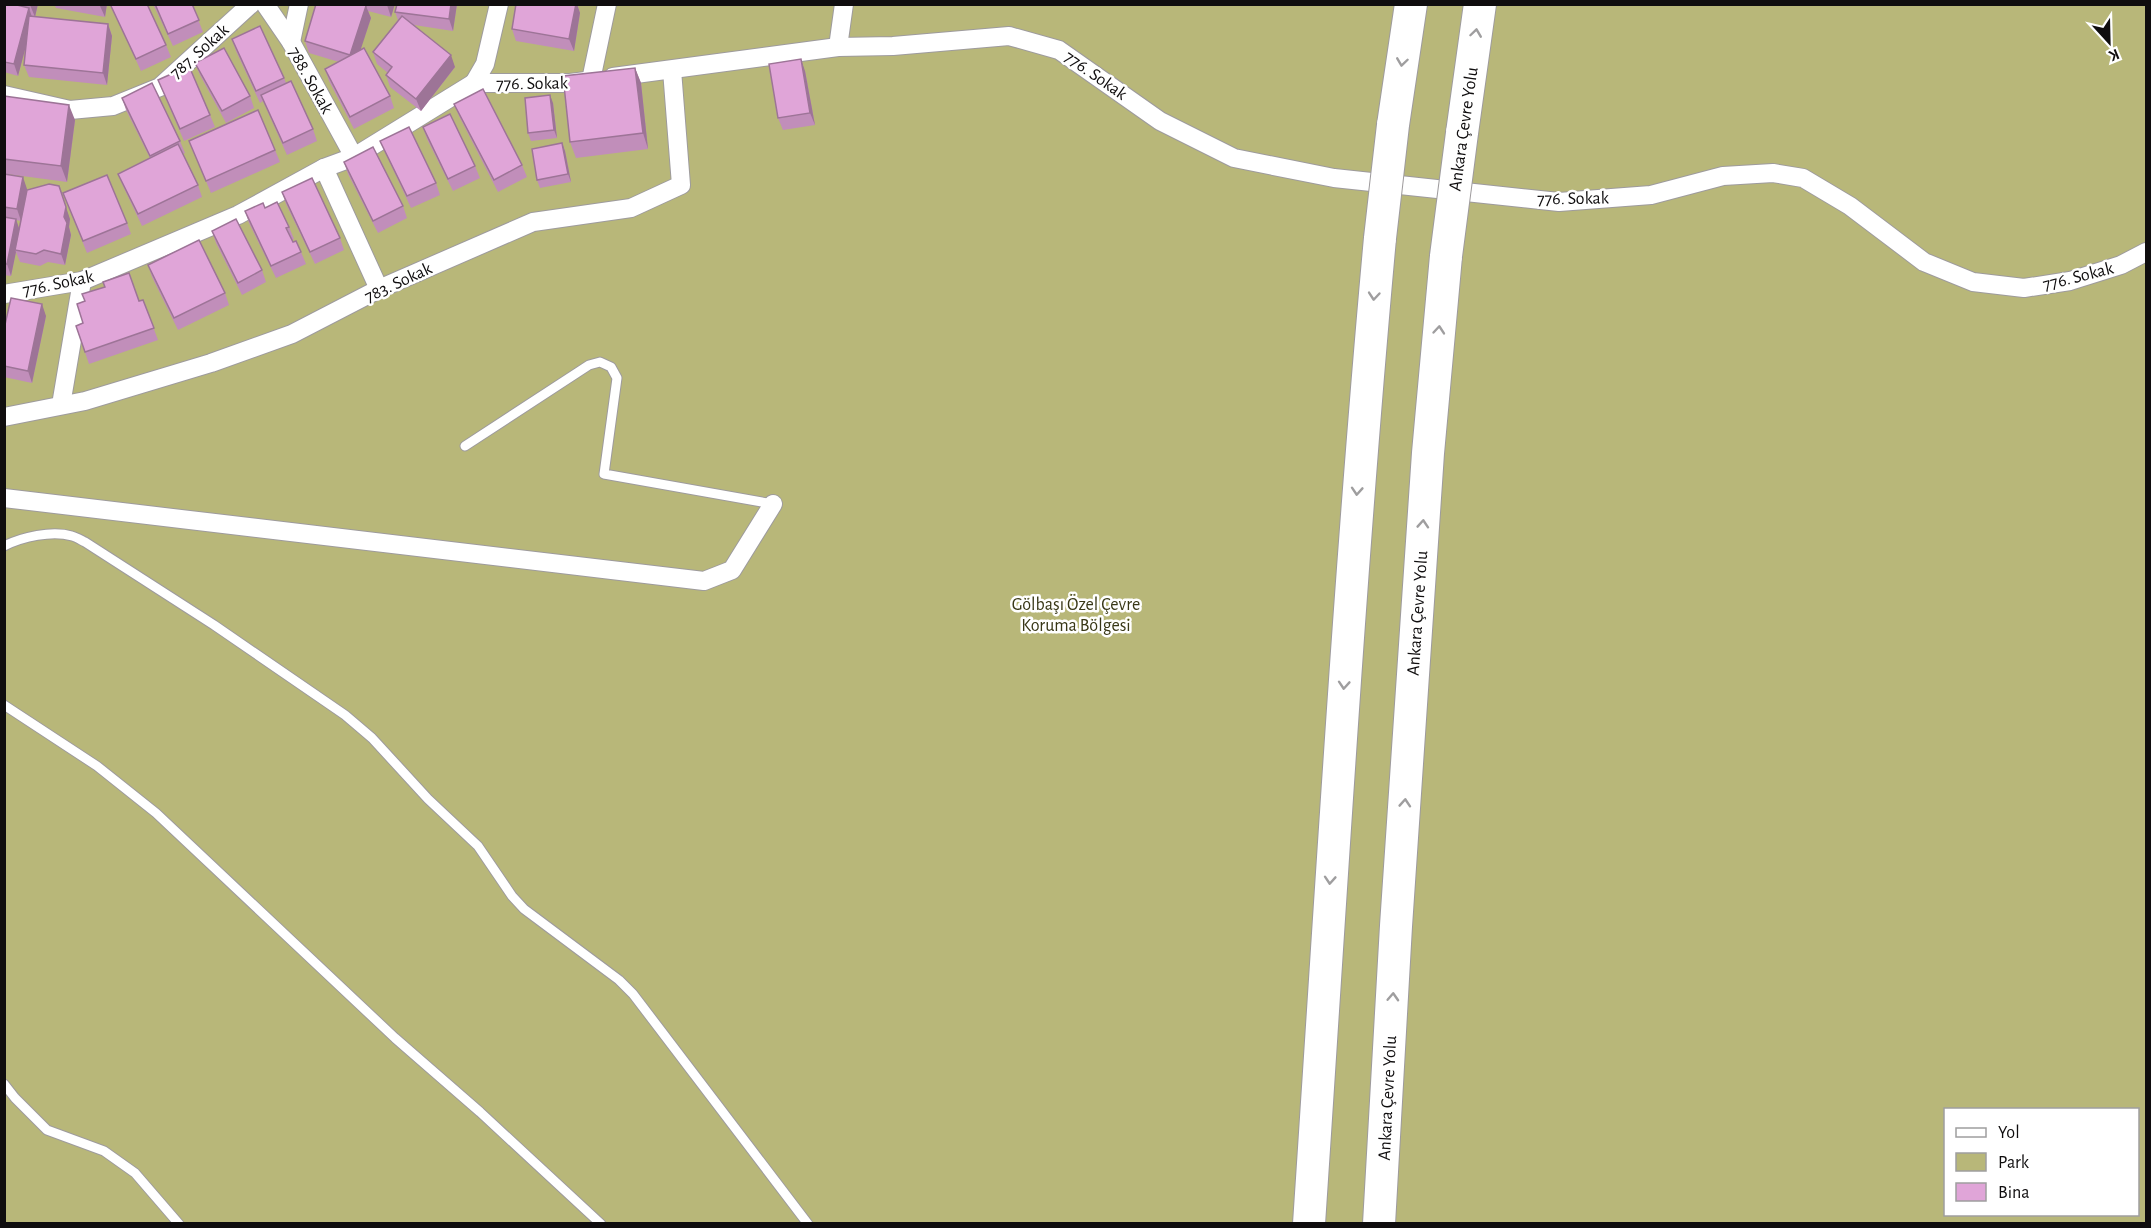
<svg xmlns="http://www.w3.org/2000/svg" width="2151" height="1228" viewBox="0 0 2151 1228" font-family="'Alegreya Sans',sans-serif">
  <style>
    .green { fill: #b8b779; fill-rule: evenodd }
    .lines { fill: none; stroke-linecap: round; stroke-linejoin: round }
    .lane-casing { stroke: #9e9b9d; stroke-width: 11 }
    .street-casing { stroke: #9e9b9d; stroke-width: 20 }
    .highway-casing { stroke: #9e9b9d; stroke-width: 34 }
    .lane { stroke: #fff; stroke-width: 9 }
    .street { stroke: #fff; stroke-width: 18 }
    .highway { stroke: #fff; stroke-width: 32 }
    .highway-bridge-casing { stroke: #9e9b9d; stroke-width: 34; stroke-linecap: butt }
    .highway-bridge { stroke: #fff; stroke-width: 32 }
    .wall { fill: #c18eba; fill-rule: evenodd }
    .shaded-wall { fill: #9d7497 }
    .building { fill: #e0a5d8; stroke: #9d7497; stroke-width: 1.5 }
    .oneway { stroke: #9f9e9f }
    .labels { text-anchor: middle; stroke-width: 5; stroke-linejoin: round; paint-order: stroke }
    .street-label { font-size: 18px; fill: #0f0d0e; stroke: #fff }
    .park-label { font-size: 18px; fill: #383716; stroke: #fff }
  </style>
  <rect width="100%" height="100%" fill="#e2dee1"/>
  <!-- green -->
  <path class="green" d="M5,5H2146V1223L5,1224ZM1946,1110H2138V1214H1946Z"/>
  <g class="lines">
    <!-- lane casing -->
    <g class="lane-casing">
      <g id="lane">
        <polyline points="465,446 589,365 600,362 611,367 617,378 604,474 773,504"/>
        <path d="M4,546C22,537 52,530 72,536C76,537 81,540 85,542L214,625L345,715L372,738L428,799L478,846L512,896L524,909L619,980L633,994L808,1224"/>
        <polyline points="4,705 97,766 156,813 395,1038 480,1112 601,1224"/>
        <polyline points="4,1084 15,1098 47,1130 104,1151 135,1173 179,1224"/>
      </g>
    </g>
    <!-- street casing -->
    <g class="street-casing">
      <g id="street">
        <polyline points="265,4 291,42 354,157"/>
        <polyline points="291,42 299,4"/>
        <polyline points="838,47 844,4"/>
        <polyline points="613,77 838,47 893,46 1009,36 1059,50 1160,121 1234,158 1334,178 1559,202 1651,195 1723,176 1773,173 1803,178 1850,206 1924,262 1973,282 2024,288 2070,281 2121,265 2146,252"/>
        <polyline points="591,80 607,4"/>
        <polyline points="474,83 485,64 499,4"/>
        <polyline points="4,95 70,110 113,106 160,87 251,4"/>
        <polyline points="324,168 379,289"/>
        <polyline points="4,294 82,281 238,215 324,168 354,157 474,83 570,83 586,81"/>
        <polyline points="61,405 82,281"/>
        <polyline points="4,417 85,401 211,363 292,334 379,289 533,222 631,208 681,185 672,70"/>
        <polyline points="4,498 704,581 732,570 773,504"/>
      </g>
    </g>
    <!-- highway casing -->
    <g class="highway-casing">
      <g id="highway">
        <polyline points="1393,125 1411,4"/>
        <polyline points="1462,133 1480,4"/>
        <path d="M1309,1224C1331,895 1350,566 1380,238"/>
        <polyline points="1379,1224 1396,926 1428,453 1446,256"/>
      </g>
    </g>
    <!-- lane -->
    <use href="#lane" class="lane"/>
    <!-- street -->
    <use href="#street" class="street"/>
    <!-- highway -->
    <use href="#highway" class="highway"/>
    <!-- highway-bridge casing -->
    <g class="highway-bridge-casing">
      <g id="highway-bridge">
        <polyline points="1380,238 1393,125"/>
        <polyline points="1446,256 1462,133"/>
      </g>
    </g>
    <!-- highway-bridge -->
    <use href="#highway-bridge" class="highway-bridge"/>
  </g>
  <!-- wall -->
  <g class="wall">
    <polygon points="4,4 38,4 35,17 108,24 112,36 107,85 29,77 24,65 26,45 18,76 4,72"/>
    <polygon points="54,4 107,4 105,17 56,8"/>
    <polygon points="153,4 192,4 203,32 173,46"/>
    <polygon points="316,4 395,4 391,17 368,11 371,18 360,50 390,96 394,108 354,129 329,81 325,69 339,62 309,53 305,41"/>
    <polygon points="457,4 453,31 414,25 455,67 421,111 390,87 386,75 388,73 377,64 373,52 398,20 395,12"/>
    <polygon points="516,4 577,4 580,13 574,51 516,41 512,29"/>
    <polygon points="111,6 166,45 171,57 141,71 116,17"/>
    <polygon points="232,39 284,78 286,83 313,129 317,141 287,155 263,101 260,103 236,51"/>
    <polygon points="195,63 250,96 254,108 226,123 200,75"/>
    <polygon points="635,68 641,83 648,149 576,158 570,142"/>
    <polygon points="805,71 815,125 783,130 778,118"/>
    <polygon points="158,80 210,115 215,127 184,141"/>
    <path d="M4,96L75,120L67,182L7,174L27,189L23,210L70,219L69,227L71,235L65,265L48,262L40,266L20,262L16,252L11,276L4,275ZM16,220L21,221L19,229Z"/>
    <polygon points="122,98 180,141 185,153 183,154 198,185 202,197 142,226 123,186 118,174 150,158 126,110"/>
    <polygon points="553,103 557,138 531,141 528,133"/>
    <polygon points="454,104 522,165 527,177 498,192 459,116"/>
    <polygon points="423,127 475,166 480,178 453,191 427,139"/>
    <polygon points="189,141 275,150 280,162 211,193"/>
    <polygon points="380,141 436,183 440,195 411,208 385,152"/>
    <polygon points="562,143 565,151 571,182 540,188 537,180"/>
    <polygon points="344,162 403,206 407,218 378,233 348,174"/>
    <polygon points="282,192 340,238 344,250 315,264 286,204"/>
    <polygon points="63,193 127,223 131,234 87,253"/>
    <polygon points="265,208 289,227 294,239 292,240 301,252 306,264 276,278 249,223 245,211"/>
    <polygon points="212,231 262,270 266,282 242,295 216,243"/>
    <polygon points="148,265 225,293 229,305 178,330 152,277"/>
    <polygon points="143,300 158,340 89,364 76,326"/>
    <polygon points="46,316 32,383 4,377 4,329"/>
  </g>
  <!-- shaded-wall -->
  <g class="shaded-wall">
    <polygon points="31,4 38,4 35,17 30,5"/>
    <polygon points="101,4 107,4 105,17 100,6"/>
    <polygon points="387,4 395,4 391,17 387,5"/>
    <polygon points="451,4 457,4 453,31 449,19"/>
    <polygon points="576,4 577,4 580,13 574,51 569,39"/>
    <polygon points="366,6 371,18 355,67 350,55"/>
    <polygon points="29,8 33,20 18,76 14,64"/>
    <polygon points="108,24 112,36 107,85 103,73"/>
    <polygon points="451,55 455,67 421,111 416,99"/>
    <polygon points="801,59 805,71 815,125 810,113"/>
    <polygon points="635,68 641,83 648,149 643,133"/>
    <polygon points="550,95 553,103 557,138 554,130"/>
    <polygon points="69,105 75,120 67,182 61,166"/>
    <polygon points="562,143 565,151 571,182 568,174"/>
    <polygon points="23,177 27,189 21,221 17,209"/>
    <polygon points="59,186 70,219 69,227 71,235 65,265 61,254 64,217"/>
    <polygon points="16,219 20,231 15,250 16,252 11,276 7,264"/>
    <polygon points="42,304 46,316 32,383 28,371"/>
  </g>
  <!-- building -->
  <g class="building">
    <polygon points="4,4 13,4 29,8 14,64 4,62"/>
    <polygon points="114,4 147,4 166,45 136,59 111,6"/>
    <polygon points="155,4 192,4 199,20 168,34"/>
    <polygon points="316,4 363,4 366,6 350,55 305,41"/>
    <polygon points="397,4 451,4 449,19 395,12"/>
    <polygon points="516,4 576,4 569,39 512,29"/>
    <polygon points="29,16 108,24 103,73 24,65"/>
    <polygon points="402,16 451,55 416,99 386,75 392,67 373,52"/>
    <polygon points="260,26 284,78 256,91 232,39"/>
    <polygon points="224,48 250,96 222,111 195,63"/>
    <polygon points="364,48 390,96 350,117 325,69"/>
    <polygon points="801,59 810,113 778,118 769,64"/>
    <polygon points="189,66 210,115 180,129 158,80"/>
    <polygon points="635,68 643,133 570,142 563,76"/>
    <polygon points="291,81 313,129 283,143 261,95"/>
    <polygon points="152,83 180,141 150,156 122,98"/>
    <polygon points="483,89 522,165 494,180 454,104"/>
    <polygon points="550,95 554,130 528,133 525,98"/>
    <polygon points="4,96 69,105 61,166 4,159"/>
    <polygon points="258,110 275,150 206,181 189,141"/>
    <polygon points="450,114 475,166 448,179 423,127"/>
    <polygon points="409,127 436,183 407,196 380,141"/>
    <polygon points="562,143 568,174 537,180 532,149"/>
    <polygon points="178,144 198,185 138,214 118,174"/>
    <polygon points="373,147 403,206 373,221 344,162"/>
    <polygon points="4,174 23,177 17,209 4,207"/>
    <polygon points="107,175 127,223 83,241 63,193"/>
    <polygon points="312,178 340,238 310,252 282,192"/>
    <polygon points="49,184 59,186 66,207 64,217 67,223 61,254 44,250 36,254 15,250 27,190"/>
    <polygon points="277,202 289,227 286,228 293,242 296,241 301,252 271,266 245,211 263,203 265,208"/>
    <polygon points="4,217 16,219 7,264 4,264"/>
    <polygon points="236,219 262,270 238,283 212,231"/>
    <polygon points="199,240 225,293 174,318 148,265"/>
    <polygon points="129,273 139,301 143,300 154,328 85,352 76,326 83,323 77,304 85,301 82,294 105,287 103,282"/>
    <polygon points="11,298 42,304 28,371 4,366 4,329"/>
  </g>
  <!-- one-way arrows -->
  <defs><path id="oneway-chevron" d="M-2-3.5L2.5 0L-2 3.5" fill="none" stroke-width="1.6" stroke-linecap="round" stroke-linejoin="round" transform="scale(1.5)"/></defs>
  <g class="oneway">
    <use href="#oneway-chevron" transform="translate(1476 33) rotate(-82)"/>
    <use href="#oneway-chevron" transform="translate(1402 62) rotate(98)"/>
    <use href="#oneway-chevron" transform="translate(1374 296) rotate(95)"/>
    <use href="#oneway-chevron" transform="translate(1439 330) rotate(-85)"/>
    <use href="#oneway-chevron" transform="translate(1357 491) rotate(94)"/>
    <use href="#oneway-chevron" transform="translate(1423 524) rotate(-86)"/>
    <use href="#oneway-chevron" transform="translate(1344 685) rotate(94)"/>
    <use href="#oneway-chevron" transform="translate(1405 803) rotate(-86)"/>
    <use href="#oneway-chevron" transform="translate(1330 880) rotate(94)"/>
    <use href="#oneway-chevron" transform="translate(1393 997) rotate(-87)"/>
  </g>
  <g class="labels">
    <!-- street labels -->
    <g class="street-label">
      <text transform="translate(199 51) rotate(-42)" y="6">787. Sokak</text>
      <text transform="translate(1096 75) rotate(35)" y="6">776. Sokak</text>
      <text transform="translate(311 80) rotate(61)" y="6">788. Sokak</text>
      <text transform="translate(532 83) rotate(-1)" y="6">776. Sokak</text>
      <text transform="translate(1463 129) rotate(-82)" y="6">Ankara Çevre Yolu</text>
      <text transform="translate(1573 198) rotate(-1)" y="6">776. Sokak</text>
      <text transform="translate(2078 276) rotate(-14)" y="6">776. Sokak</text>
      <text transform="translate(398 282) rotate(-25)" y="6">783. Sokak</text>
      <text transform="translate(58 283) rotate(-12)" y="6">776. Sokak</text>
      <text transform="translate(1417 613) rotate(-86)" y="6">Ankara Çevre Yolu</text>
      <text transform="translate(1387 1098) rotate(-87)" y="6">Ankara Çevre Yolu</text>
    </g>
    <!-- park labels -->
    <g class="park-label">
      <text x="1076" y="610">Gölbaşı Özel Çevre<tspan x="1076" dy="21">Koruma Bölgesi</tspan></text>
    </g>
  </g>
  <!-- border -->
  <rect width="2151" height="1228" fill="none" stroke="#0f0d0e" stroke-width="12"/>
  <!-- legend -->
  <rect x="1944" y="1108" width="195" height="108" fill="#ffffff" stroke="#9f9e9f" stroke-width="1.5"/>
  <rect x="1956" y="1128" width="30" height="9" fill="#ffffff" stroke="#9f9e9f" stroke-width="1.5"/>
  <text x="1998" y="1138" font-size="18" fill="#0f0d0e">Yol</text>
  <rect x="1956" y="1153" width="30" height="18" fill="#b8b779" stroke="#9f9e9f" stroke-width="1.5"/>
  <text x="1998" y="1168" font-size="18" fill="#0f0d0e">Park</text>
  <rect x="1956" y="1183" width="30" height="18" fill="#e0a5d8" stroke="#9f9e9f" stroke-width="1.5"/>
  <text x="1998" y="1198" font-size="18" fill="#0f0d0e">Bina</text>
  <!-- north arrow -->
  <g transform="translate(2109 42) rotate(158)" stroke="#ffffff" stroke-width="4.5" paint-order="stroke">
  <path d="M0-4.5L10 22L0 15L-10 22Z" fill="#0f0d0e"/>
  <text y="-9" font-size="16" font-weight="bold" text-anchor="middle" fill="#0f0d0e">K</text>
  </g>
</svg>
